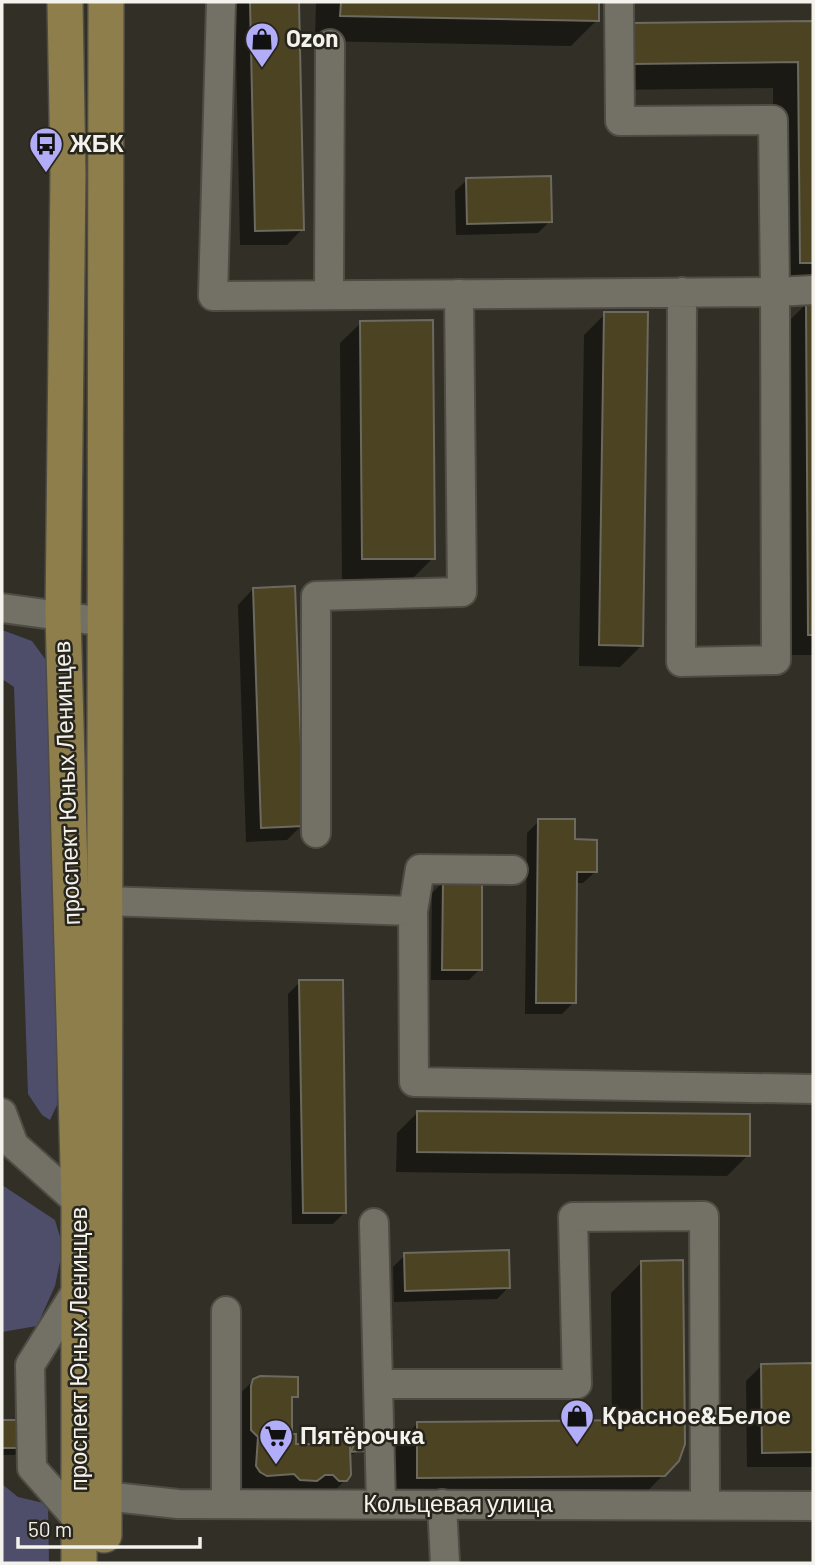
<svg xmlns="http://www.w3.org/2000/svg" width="815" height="1565" viewBox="0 0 815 1565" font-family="Barlow,sans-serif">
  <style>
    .green { fill: #4e4d6a }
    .shadow { fill: #0007 }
    .building { fill: #4c4323; stroke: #6c695f; stroke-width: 2 }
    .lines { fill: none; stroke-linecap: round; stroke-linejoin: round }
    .minor-casing { stroke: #4e4c44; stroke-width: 32 }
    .major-casing { stroke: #4e4c44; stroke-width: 38 }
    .minor { stroke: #737066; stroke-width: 28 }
    .major { stroke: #8d7e4c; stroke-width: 35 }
    .labels { text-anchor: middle; stroke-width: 5; stroke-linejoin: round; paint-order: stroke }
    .poi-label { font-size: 24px; font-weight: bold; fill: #f4f2ed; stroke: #28251d; text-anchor: start }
    .street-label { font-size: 24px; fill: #f4f2ed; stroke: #28251d }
  </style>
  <rect width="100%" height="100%" fill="#312f26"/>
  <!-- green -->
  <g class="green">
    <polygon points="2,630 32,641 56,674 57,1105 50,1120 42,1115 28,1094 14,687 2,679"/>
    <polygon points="2,1185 55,1220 63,1247 55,1286 37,1326 2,1332"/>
    <polygon points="2,1484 18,1497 48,1504 49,1563 2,1563"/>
  </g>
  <!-- shadow -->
  <g class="shadow">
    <polygon points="235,2 297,2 302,229 287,245 240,245"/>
    <polygon points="316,2 597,2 597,20 571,46 315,41"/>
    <polygon points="813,23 813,288 775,288 773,88 606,90 605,51 631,25"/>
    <polygon points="467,180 550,221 538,233 456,235 455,191"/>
    <polygon points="807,303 813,303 813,655 788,655 786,324"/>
    <polygon points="605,314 641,646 620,667 579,666 584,335"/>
    <polygon points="361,323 433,558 412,579 342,579 340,343"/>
    <polygon points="253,589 302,825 287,840 246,842 238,605"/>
    <polygon points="539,821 573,841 595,872 583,883 575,883 574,1002 562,1014 525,1014 527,833"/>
    <polygon points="443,882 480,969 469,980 431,980 432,893"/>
    <polygon points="300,982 345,1212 333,1224 292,1224 288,994"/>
    <polygon points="418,1112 748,1155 727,1176 396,1172 397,1133"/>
    <polygon points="405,1255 509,1287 497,1299 394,1302 393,1267"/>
    <polygon points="642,1262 663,1475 633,1506 387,1507 387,1454 417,1424 612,1422 611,1293"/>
    <polygon points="762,1365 813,1365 813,1467 747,1467 746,1381"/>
    <polygon points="254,1380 296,1396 290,1402 290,1435 294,1446 318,1446 328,1436 363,1437 363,1451 349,1455 346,1479 325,1501 246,1496 236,1487 232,1401"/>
    <polygon points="2,1422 23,1422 23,1447 15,1455 2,1455"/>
  </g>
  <!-- building -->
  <g class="building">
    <polygon points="250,2 299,2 304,230 255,231"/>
    <polygon points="341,2 599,2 599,21 340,16"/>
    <polygon points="813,21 813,263 800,263 798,62 631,64 631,23"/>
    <polygon points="551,176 552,222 467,224 466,178"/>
    <polygon points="806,301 813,301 813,635 808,635"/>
    <polygon points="604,312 648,312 643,646 599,645"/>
    <polygon points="433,320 435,559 362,559 360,321"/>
    <polygon points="295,586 304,826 261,828 253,588"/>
    <polygon points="538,819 575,819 575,839 597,840 597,872 577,872 576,1003 536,1003"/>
    <polygon points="443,880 482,880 482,970 442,970"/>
    <polygon points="299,980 343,980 346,1213 303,1213"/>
    <polygon points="417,1111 750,1114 750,1156 417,1152"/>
    <polygon points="509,1250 510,1288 405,1291 404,1253"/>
    <polygon points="683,1260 685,1444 679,1461 665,1476 417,1478 417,1422 642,1420 641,1261"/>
    <polygon points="813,1363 813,1452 762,1453 761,1364"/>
    <polygon points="260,1376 298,1377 298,1397 292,1397 292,1434 296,1434 296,1444 327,1444 327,1435 357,1435 357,1441 350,1447 351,1475 347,1481 339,1481 333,1475 325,1475 317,1481 300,1480 294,1474 267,1476 260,1472 256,1466 258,1437 251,1430 251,1386 253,1379"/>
    <polygon points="2,1420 25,1420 24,1448 2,1448"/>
    <polygon points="357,1435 364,1435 365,1451 351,1452"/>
  </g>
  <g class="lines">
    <!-- minor casing -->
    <g class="minor-casing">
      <g id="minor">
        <polyline points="221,2 213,296 775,292 776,660 681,662 682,292"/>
        <polyline points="619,2 620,121 773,120 775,292 813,290"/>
        <polyline points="329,295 330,44"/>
        <polyline points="2,608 105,622"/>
        <polyline points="316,833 316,596 462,592 459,294"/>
        <polyline points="104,901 413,911 414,1082 813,1089"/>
        <polyline points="413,911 420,869 513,870"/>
        <polyline points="2,1113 14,1145 79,1203"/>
        <polyline points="374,1223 381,1504"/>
        <polyline points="378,1384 577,1384 573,1217 704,1216 705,1505"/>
        <polyline points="104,1496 178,1504 813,1506"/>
        <polyline points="226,1504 226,1311"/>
        <polyline points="442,1504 445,1563"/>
        <polyline points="79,1521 32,1468 30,1365 79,1287"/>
      </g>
    </g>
    <!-- major casing -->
    <g class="major-casing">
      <g id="major">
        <polyline points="65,2 68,174 63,615 79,1203 79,1563"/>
        <polyline points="104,1535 106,2"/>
      </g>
    </g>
    <!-- minor -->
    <use href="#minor" class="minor"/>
    <!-- major -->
    <use href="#major" class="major"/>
  </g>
  <!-- icons -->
  <defs>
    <g id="shop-pin" transform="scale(1.75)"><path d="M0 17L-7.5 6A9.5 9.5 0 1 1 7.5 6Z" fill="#b2adf9" stroke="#28251d"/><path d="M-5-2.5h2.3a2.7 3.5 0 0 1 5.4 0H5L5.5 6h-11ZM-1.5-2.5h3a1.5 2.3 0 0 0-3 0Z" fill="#111"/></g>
    <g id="bus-pin" transform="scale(1.75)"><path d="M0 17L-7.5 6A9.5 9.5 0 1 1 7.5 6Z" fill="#b2adf9" stroke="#28251d"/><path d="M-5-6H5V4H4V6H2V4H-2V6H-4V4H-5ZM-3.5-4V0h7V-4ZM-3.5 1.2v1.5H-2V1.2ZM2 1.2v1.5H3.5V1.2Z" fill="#111"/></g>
    <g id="supermarket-pin" transform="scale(1.75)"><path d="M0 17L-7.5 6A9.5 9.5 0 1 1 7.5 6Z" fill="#b2adf9" stroke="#28251d"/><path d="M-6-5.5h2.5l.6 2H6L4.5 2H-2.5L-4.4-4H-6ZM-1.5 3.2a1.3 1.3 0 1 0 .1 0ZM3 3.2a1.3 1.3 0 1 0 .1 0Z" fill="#111"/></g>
  </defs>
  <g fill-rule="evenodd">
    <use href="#shop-pin" x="262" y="39"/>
    <use href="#bus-pin" x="46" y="144"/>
    <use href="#shop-pin" x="577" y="1416"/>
    <use href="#supermarket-pin" x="276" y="1436"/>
  </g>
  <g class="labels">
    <!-- poi labels -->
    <g class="poi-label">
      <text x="286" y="47">Ozon</text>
      <text x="70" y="152">ЖБК</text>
      <text x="602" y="1424">Красное&amp;Белое</text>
      <text x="300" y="1444">Пятёрочка</text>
    </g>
    <!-- street labels -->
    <g class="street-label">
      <text transform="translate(67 783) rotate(-92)" y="8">проспект Юных Ленинцев</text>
      <text transform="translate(79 1349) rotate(-90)" y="8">проспект Юных Ленинцев</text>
      <text x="458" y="1512">Кольцевая улица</text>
    </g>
  </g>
  <!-- border -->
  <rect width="815" height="1565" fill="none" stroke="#f4f2ed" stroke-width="7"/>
  <!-- scale -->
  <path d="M18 1537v10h182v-10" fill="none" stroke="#f4f2ed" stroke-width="3.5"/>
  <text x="28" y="1537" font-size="21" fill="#f4f2ed" stroke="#28251d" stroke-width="5" paint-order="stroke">50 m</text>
</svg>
